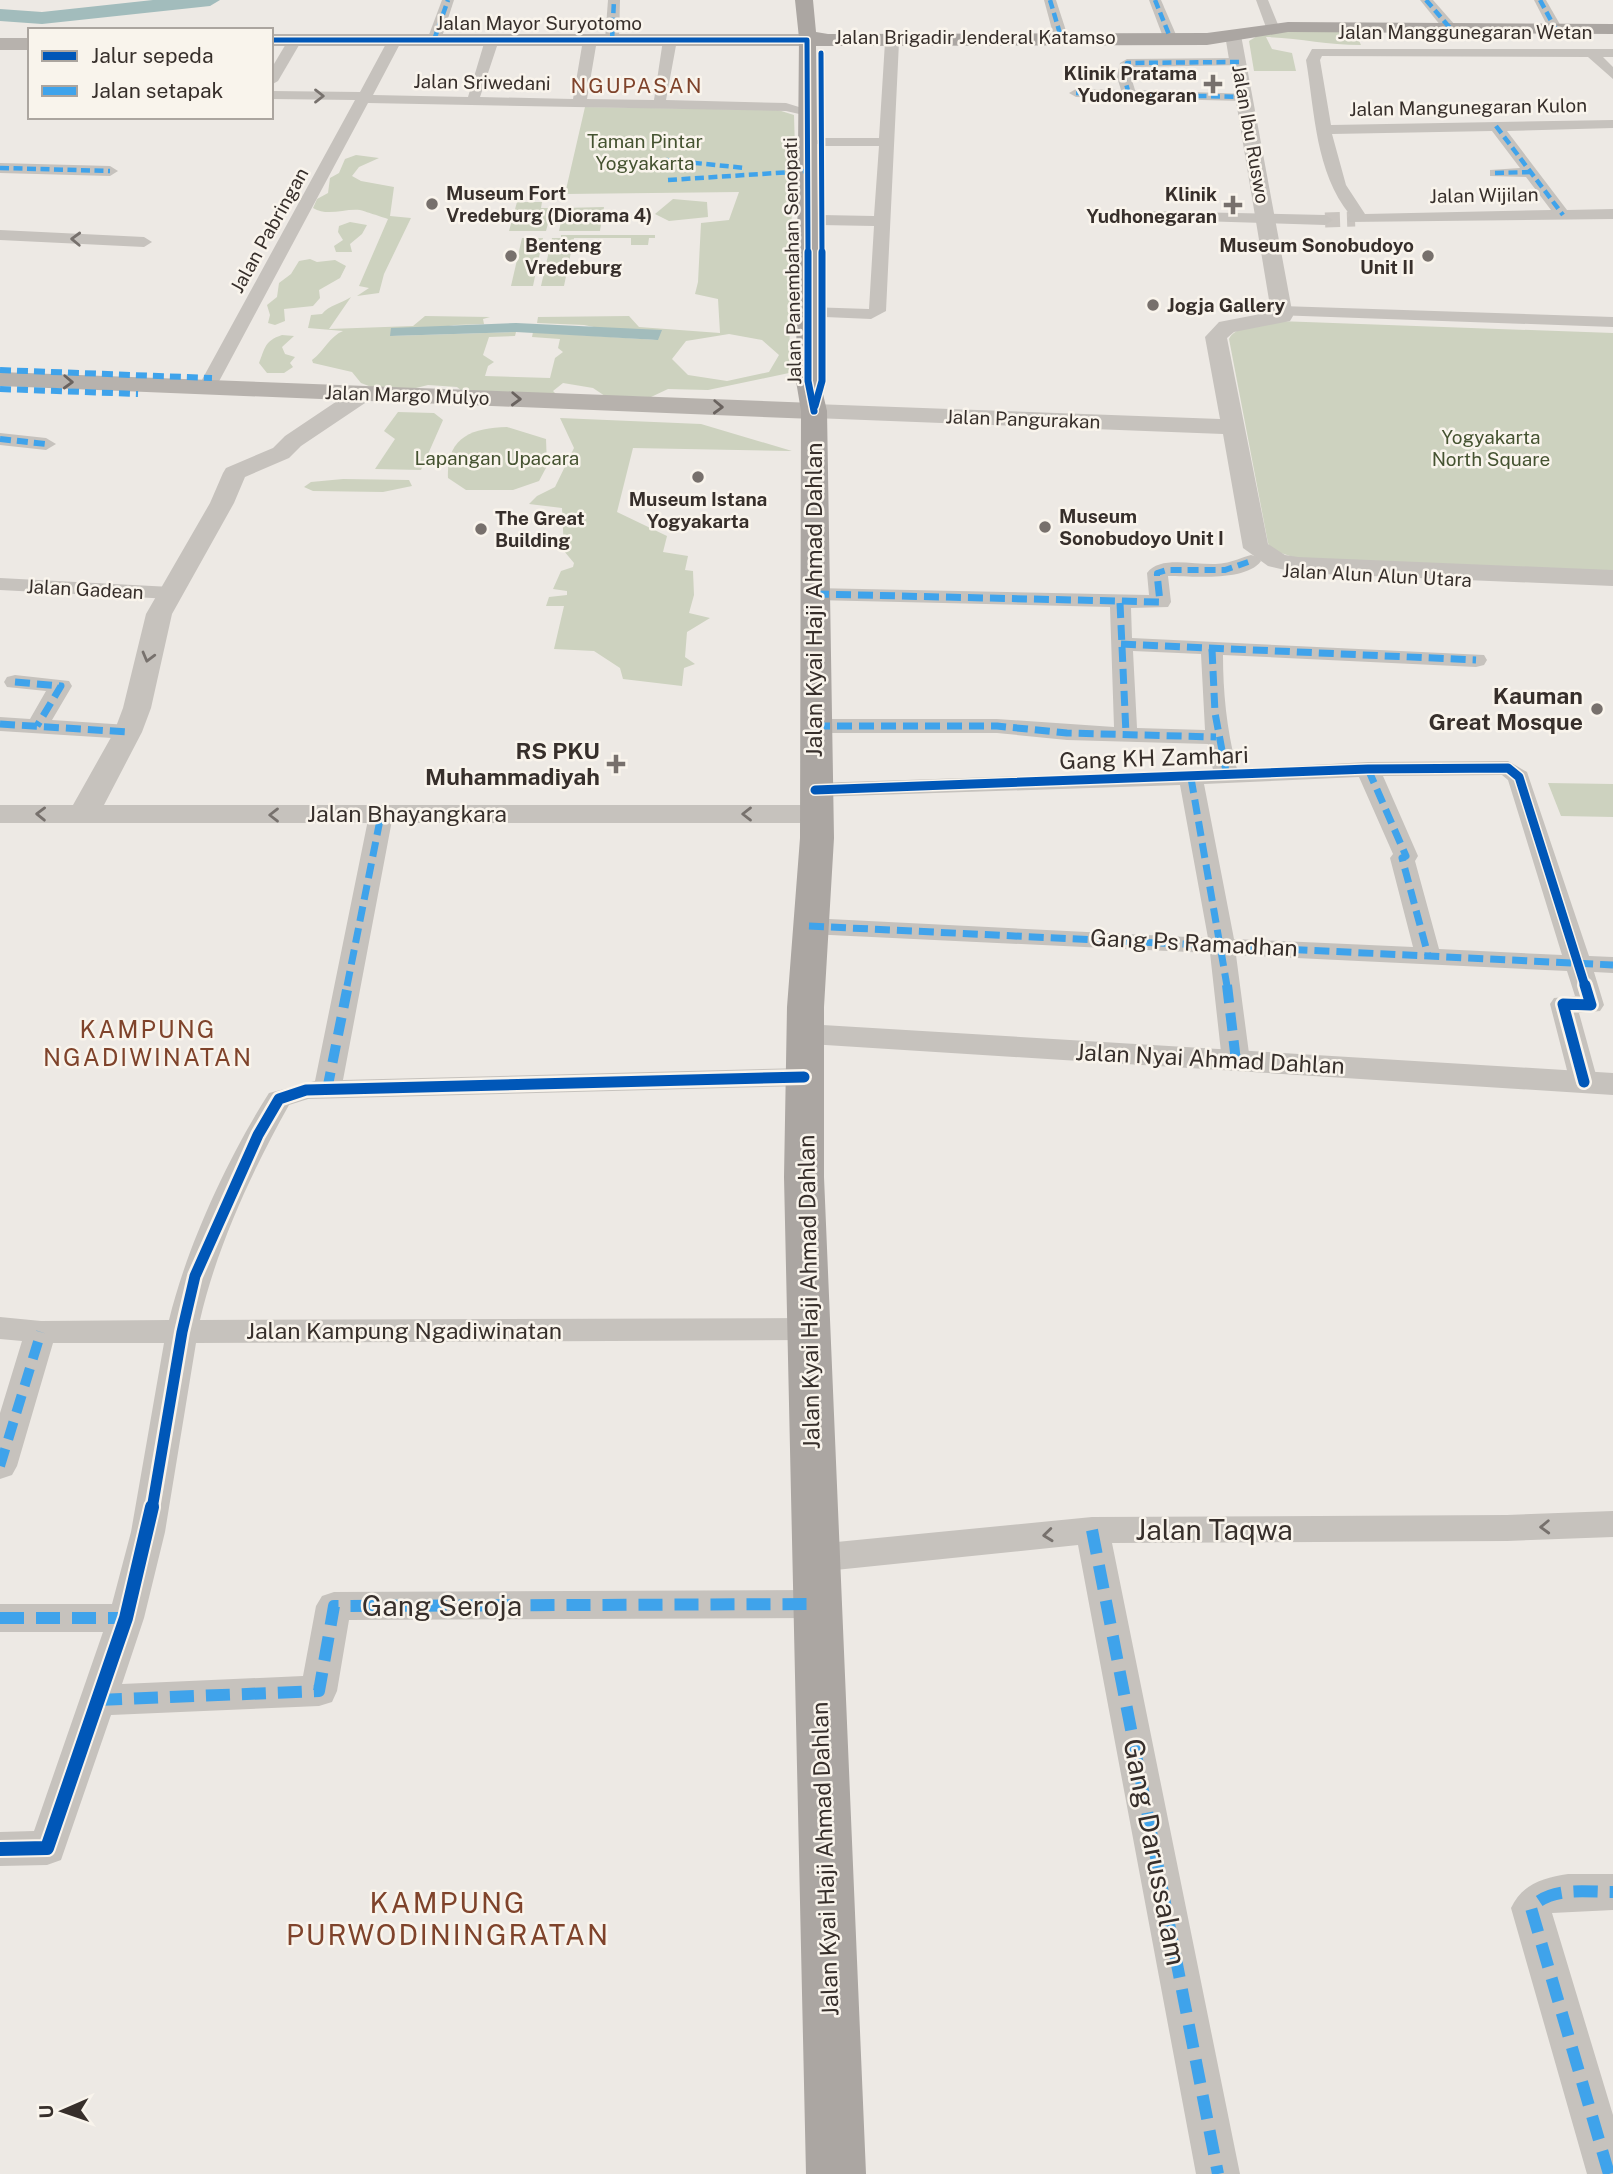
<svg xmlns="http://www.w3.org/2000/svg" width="1613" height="2174" viewBox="0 0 1613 2174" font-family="'Public Sans',sans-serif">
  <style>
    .green { fill: #cdd2bf; fill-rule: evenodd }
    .water { fill: #a2bcbc }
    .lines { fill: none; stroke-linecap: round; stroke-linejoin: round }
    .river { fill: #a2bcbc; fill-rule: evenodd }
    .minor-tunnel { stroke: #c9c4bf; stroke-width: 15; stroke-dasharray: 15 7; stroke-linecap: butt }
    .minor { fill: #c6c2bd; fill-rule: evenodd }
    .tertiary { fill: #c6c2bd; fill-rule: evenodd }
    .secondary { fill: #b7b2ad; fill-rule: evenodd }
    .primary { fill: #aba6a2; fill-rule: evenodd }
    .quiet-far4 { stroke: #3fa3eb; stroke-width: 4.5; stroke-dasharray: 9 4.5; stroke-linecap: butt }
    .quiet-far3 { stroke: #3fa3eb; stroke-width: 6; stroke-dasharray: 11 6; stroke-linecap: butt }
    .quiet-far2 { stroke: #3fa3eb; stroke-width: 7; stroke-dasharray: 15 7; stroke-linecap: butt }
    .quiet-far1 { stroke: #3fa3eb; stroke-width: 10; stroke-dasharray: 18 10; stroke-linecap: butt }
    .quiet { stroke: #3fa3eb; stroke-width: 12; stroke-dasharray: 24 12; stroke-linecap: butt }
    .cycleway-far4-casing { stroke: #f9f4ec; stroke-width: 8 }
    .cycleway-far3-casing { stroke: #f9f4ec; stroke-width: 10 }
    .cycleway-far2-casing { stroke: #f9f4ec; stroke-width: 12 }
    .cycleway-far1-casing { stroke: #f9f4ec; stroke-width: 16 }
    .cycleway-casing { stroke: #f9f4ec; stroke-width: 18 }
    .cycleway-far4 { stroke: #0057b8; stroke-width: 5 }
    .cycleway-far3 { stroke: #0057b8; stroke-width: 7 }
    .cycleway-far2 { stroke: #0057b8; stroke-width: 9 }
    .cycleway-far1 { stroke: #0057b8; stroke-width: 11 }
    .cycleway { stroke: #0057b8; stroke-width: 14 }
    .oneway { stroke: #77716d }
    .oneway2 { stroke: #6a635f }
    .poi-dot { fill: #77706c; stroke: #f9f4ec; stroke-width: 2.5 }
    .labels { text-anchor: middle; stroke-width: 5; stroke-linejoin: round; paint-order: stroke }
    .far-street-label { font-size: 19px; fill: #372f2b; stroke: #f9f4ec }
    .far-poi-label { font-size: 19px; font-weight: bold; fill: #372f2b; stroke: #f9f4ec; text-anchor: start }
    .far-park-label { font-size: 19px; fill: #455331; stroke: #f9f4ec }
    .far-quarter-label { font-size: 21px; letter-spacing: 2px; fill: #7f432b; stroke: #f9f4ec }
    .street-label { font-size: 23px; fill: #372f2b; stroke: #f9f4ec }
    .poi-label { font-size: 23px; font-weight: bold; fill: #372f2b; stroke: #f9f4ec; text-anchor: end }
    .neighbourhood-label { font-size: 24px; letter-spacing: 2px; fill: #7f432b; stroke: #f9f4ec }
    .near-street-label { font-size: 28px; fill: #372f2b; stroke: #f9f4ec }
    .near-neighbourhood-label { font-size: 28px; letter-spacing: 2px; fill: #7f432b; stroke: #f9f4ec }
  </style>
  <rect width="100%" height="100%" fill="#ede9e4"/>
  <!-- green -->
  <g class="green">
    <path d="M1277,32H1355L1361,45C1326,45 1300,38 1266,37L1272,49L1292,53L1296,71H1254L1249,41L1259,35Z"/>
    <path d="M585,107L778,110L794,115L796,186L792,196L789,373L708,390L668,389L651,397L605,396L593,388L563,383L553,391L556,394L462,391L457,387L428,385L408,390L374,388L361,383L352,372L313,363L312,360C324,351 330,336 343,331L308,328L311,315L322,314C329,305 341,304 351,297L329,329L413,326L425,316L490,317L483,319L484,324L455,325L390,336L516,332L515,336L489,337L483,355L494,362L488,366L485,376L550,378L555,358L563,352L558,348L560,339L532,337L533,332L657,340L584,325L537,323L538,317L629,316L639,327L720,333L718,299L695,294L698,282L701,223L729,220L739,192L565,194ZM729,334L762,340L779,355L769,372L727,381L688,375L672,359L686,341Z"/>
    <path d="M356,155L379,158L359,167L352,176L361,181L394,187L390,216L411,218L384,274L379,293L357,296L369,288L359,286L388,219C382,217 364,211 360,210C345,208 328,217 313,208L317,199L328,193L330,178L339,173L345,159Z"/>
    <polygon points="673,199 707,202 708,217 669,221 655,214"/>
    <polygon points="517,202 542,202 541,208 552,208 546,231 509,231"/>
    <polygon points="604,207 600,231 559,231 564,208"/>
    <polygon points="350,222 367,225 362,234 350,244 352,252 336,252 334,246 343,240 338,232 339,226"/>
    <polygon points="561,235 655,235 655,238 649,238 648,245 631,245 631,238 574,238 564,286 541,286 552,238 561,238"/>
    <polygon points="522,238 543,238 533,286 511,286"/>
    <polygon points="310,259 317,262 335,260 346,266 340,278 319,290 320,298 313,306 284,309 285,321 275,325 268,323 270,315 267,305 277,297 279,283 291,274 299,261"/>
    <path d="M1278,321L1613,333V571L1296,558L1272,550L1268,543L1229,339C1236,325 1263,324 1278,321Z"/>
    <path d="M282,335L294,336L282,347L285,354L295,357L290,363L293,367L284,373H267L259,363C265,349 264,341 282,335Z"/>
    <polygon points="398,412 434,413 443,420 421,470 375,469 395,439 384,431"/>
    <polygon points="560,418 701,424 792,451 633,448 617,512 667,536 663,552 688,556 685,570 693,571 694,595 689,613 710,618 687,632 685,657 695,664 684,668 682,686 623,679 620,668 594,651 554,649 564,606 546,606 549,597 567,595 567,591 553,589 561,571 573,567 574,563 564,551 562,508 529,504 537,496 555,487 574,448"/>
    <path d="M507,427L546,439L547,466L539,481L513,490H466L448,478C446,437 472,428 507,427Z"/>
    <polygon points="343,479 409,480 412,486 383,492 313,491 304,487 311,482"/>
    <polygon points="1548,783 1613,784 1613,817 1561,816"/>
  </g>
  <!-- water -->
  <polygon class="water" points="516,323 662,330 658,340 516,332 390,336 391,328"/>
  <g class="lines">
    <!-- river -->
    <polygon class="river" points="153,0 220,0 210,6 42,24 0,21 0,9 42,12"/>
    <!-- minor-tunnel -->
    <polyline class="minor-tunnel" points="1325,220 1355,219"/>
    <!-- minor -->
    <g class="minor">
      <polygon points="442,0 454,0 441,40 434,44 427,40"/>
      <polygon points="608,0 620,0 619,40 612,44 605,40"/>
      <polygon points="1044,0 1056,0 1068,37 1066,40 1054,37"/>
      <polygon points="1149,0 1161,0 1177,37 1175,40 1163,37"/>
      <polygon points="1256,0 1268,0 1279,27 1277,30 1267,30"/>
      <polygon points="1420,0 1433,0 1455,25 1455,31 1445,31"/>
      <polygon points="1534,0 1546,0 1562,28 1560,31 1550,31"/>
      <polygon points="395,36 402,40 373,95 468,97 485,40 492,36 499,40 480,97 573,99 583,40 590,36 597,40 587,99 654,100 663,40 670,36 677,40 666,100 786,103 815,112 808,116 786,111 368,103 216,387 207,392 201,391 198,387 355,100 271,99 271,91 360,92 388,40"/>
      <polygon points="290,37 302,40 278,81 271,85 271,69"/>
      <polygon points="892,38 899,42 886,311 871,319 802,316 799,312 802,308 808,307 869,309 874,226 821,225 813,220 821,215 874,216 879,146 821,146 814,142 821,138 879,138 885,42"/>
      <path d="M1312,49H1613V57H1603L1613,67V79L1588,57L1322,56L1320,60L1331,125L1613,120V128L1507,131L1567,210L1613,209V219L1349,222L1347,219L1350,215C1315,171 1315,113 1306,60ZM1492,131L1520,168L1490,170V176L1526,177L1551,210L1365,214L1346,185L1332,134Z"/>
      <polygon points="1239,58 1246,62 1244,65 1133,67 1131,77 1135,90 1249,94 1251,97 1244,101 1076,97 1069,93 1076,89 1121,90 1117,77 1120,63 1127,59"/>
      <polygon points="0,163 110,166 118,171 110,176 0,173"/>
      <polygon points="1139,211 1325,215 1333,220 1325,225 1133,219 1133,213"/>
      <polygon points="0,230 144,237 152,242 144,247 0,240"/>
      <polygon points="1281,306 1613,317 1613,327 1275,315 1272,311 1275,307"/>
      <polygon points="0,433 46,438 56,444 46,450 0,445"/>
      <path d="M1251,555L1258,557L1261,561C1246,582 1192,576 1168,576L1171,602L1168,607L1131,608L1132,638L1484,655L1487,660L1484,665L1476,667L1223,655C1223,694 1227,731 1237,769L1368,762L1508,761L1527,772L1589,956L1613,957V973L1594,972L1604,1005L1600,1011L1579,1013L1598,1082L1594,1088L1584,1091L1574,1088L1570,1082L1550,1004L1554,998L1575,996L1567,971L1236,955L1250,1061L1246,1067L1236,1070L1226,1067L1222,1061L1210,953L809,934L800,931L796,926L800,921L809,918L1208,938L1180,785L815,797L807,795L803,790L807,785L815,783L1213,770L1208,744L1067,740L997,733H815L804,726L815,719H997L1114,727L1110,607L814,600L803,594L814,588L1149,595L1147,573C1161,553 1203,568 1224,563C1233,562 1242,557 1251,555ZM1133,651L1201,654L1205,730L1137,728ZM1502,775L1508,780L1562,955L1439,949L1415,861L1418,856L1383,776ZM1359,777L1393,854L1390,858L1413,947L1234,939L1204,784Z"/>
      <polygon points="0,578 171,587 182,593 171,599 0,590"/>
      <polygon points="15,675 69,681 72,686 52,720 128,725 136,727 140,732 136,737 128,739 0,731 0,717 30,719 46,691 7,687 4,682 7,677"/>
      <path d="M381,808L390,810L393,815L343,1080L804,1068L814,1071L818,1077L814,1083L804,1086L308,1099L289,1105C252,1171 217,1246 200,1320L807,1318L818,1321L823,1329L818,1337L807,1340L196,1343L165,1532L144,1618L122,1684L303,1676L316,1606L322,1596L334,1592L816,1590L828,1594L834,1604L828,1614L816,1618L349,1620L337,1691L332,1702L319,1706L111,1715L61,1860L47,1865L0,1866V1832L34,1831L103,1632H0V1604H112L131,1532L164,1343H53L17,1466L12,1475L0,1479V1413L22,1341L0,1339V1317L41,1321L169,1320C187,1246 228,1157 269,1093L315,1081L369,815L372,810Z"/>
      <polygon points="1613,1511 1613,1537 1507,1541 1112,1543 1240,2174 1196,2174 1078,1545 816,1572 804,1568 799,1558 804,1548 816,1544 1092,1517 1507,1515"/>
      <path d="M1568,1874H1613V1910L1552,1913L1613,2115V2174H1587L1511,1908C1522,1884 1543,1878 1568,1874Z"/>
    </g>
    <!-- tertiary -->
    <g class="tertiary">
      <polygon points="1233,30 1241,35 1293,316 1290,321 1234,332 1227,338 1268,544 1285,555 1298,557 1613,570 1613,586 1298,573 1268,566 1243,548 1223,434 814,418 806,416 802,411 806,406 814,404 1220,419 1205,337 1219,322 1271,312 1225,35"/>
      <polygon points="363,387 374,394 371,399 301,446 289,458 245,477 234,503 172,614 151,708 142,732 104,805 815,805 826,808 830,814 826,820 815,823 0,823 0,805 73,805 114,732 123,708 146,614 210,503 223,473 226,468 273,448 285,436 355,389"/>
      <polygon points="806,1024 1613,1073 1613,1095 794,1043 789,1035 794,1027"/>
    </g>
    <!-- secondary -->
    <g class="secondary">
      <polygon points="807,30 813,32 816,40 807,46 271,46 271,34 799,34"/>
      <rect x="0" y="38" width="30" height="12"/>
      <polygon points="0,372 814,403 823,406 827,411 823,416 814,419 0,386"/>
    </g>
    <!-- primary -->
    <polygon class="primary" points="795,0 813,0 816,32 828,34 1207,33 1288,22 1613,24 1613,34 1288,32 1207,45 816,46 820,381 827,411 834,838 824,1007 824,1177 866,2174 806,2174 784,1177 787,1007 800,838 801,411 796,381 799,38"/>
    <!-- quiet-far4 -->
    <g class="quiet-far4">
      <polyline points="1050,0 1061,37"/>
      <polyline points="1155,0 1170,37"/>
      <polyline points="1426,0 1450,28"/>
      <polyline points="1540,0 1555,28"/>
      <polyline points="434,40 448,0"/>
      <polyline points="612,40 614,0"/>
      <polyline points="1076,93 1244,97"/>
      <polyline points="1129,94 1124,77 1127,63 1239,62"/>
      <polyline points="1496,126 1563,215"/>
      <polyline points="666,160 745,168"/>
      <polyline points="0,168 110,171"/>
      <polyline points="1495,173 1531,172"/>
      <polyline points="668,180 808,171"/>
    </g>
    <!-- quiet-far3 -->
    <g class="quiet-far3">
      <polyline points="0,370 212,378"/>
      <polyline points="0,389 138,394"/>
      <polyline points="0,439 46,444"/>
      <polyline points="1157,576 1157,573 1167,570 1225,570 1251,561"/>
    </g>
    <!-- quiet-far2 -->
    <g class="quiet-far2">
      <polyline points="814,594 1160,602 1157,574"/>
      <polyline points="1120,603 1126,734"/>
      <polyline points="1121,644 1476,660"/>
      <polyline points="1212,649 1215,713 1227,777"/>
      <polyline points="15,682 61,686 37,726"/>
      <polyline points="0,724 128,732"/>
      <polyline points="815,726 997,726 1067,733 1216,737"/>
      <polyline points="1368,769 1406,856 1402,858 1428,955"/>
      <polyline points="1191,778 1227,986"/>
      <polyline points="809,926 1613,965"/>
      <polyline points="347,986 381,815"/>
    </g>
    <!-- quiet-far1 -->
    <g class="quiet-far1">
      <polyline points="1227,985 1236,1061"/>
      <polyline points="327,1090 348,985"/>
      <polyline points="0,1466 41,1332"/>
    </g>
    <!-- quiet -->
    <g class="quiet">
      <polyline points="1092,1530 1218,2174"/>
      <polyline points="0,1618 126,1618"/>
      <polyline points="98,1700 319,1691 334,1606 816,1604"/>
      <path d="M1609,2174L1531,1908C1551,1886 1586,1892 1613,1892"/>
    </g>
    <!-- cycleway-far4 casing -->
    <g class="cycleway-far4-casing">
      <g id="cycleway-far4">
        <polyline points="271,40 807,40 808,254"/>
        <polyline points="821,53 822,254"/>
      </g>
    </g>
    <!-- cycleway-far3 casing -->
    <g class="cycleway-far3-casing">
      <g id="cycleway-far3">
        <polyline points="808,252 808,381 814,411"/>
        <polyline points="815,406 822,381 822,252"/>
      </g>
    </g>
    <!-- cycleway-far2 casing -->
    <g class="cycleway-far2-casing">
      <polyline id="cycleway-far2" points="815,790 1368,769 1508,768 1519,777 1585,986"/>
    </g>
    <!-- cycleway-far1 casing -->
    <g class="cycleway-far1-casing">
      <g id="cycleway-far1">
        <polyline points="1584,1082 1563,1004 1591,1005 1585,985"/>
        <polyline points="152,1509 182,1332 195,1276 258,1135 279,1099 306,1090 804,1077"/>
      </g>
    </g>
    <!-- cycleway casing -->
    <g class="cycleway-casing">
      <polyline id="cycleway" points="0,1849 47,1848 126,1618 152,1507"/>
    </g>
    <!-- cycleway-far4 -->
    <use href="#cycleway-far4" class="cycleway-far4"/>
    <!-- cycleway-far3 -->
    <use href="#cycleway-far3" class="cycleway-far3"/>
    <!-- cycleway-far2 -->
    <use href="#cycleway-far2" class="cycleway-far2"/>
    <!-- cycleway-far1 -->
    <use href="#cycleway-far1" class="cycleway-far1"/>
    <!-- cycleway -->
    <use href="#cycleway" class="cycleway"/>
  </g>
  <!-- one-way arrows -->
  <defs><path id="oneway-chevron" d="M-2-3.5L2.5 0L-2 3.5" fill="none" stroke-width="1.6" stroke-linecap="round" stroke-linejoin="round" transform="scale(1.75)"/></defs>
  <g class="oneway">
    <use href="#oneway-chevron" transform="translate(319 96)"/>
    <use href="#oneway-chevron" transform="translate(76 239) rotate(-178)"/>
    <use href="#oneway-chevron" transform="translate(148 657) rotate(105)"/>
    <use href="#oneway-chevron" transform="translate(41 814) rotate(-179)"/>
    <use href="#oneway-chevron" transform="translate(747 814) rotate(180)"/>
    <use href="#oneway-chevron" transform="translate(274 815) rotate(180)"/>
    <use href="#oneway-chevron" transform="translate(1545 1527) rotate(178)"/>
    <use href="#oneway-chevron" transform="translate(1048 1535) rotate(174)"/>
  </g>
  <g class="oneway2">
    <use href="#oneway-chevron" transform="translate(68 382) rotate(2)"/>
    <use href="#oneway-chevron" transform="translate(516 399) rotate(2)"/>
    <use href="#oneway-chevron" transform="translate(718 407) rotate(2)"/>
  </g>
  <!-- markers -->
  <g class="poi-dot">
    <path d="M1209.5 73.5h7v7h7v7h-7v7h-7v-7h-7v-7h7z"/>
    <circle cx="432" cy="204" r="7"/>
    <path d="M1229.5 194.5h7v7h7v7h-7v7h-7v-7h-7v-7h7z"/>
    <circle cx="511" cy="256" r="7"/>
    <circle cx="1428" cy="256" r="7"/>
    <circle cx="1153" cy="305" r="7"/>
    <circle cx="698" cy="477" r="7"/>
    <circle cx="1045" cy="527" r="7"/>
    <circle cx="481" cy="529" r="7"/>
    <circle cx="1597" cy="709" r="7"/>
    <path d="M612.5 753.5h7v7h7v7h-7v7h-7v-7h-7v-7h7z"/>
  </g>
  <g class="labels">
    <!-- far-street labels -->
    <g class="far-street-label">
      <text x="539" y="30">Jalan Mayor Suryotomo</text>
      <text x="1465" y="39">Jalan Manggunegaran Wetan</text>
      <text x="975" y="44">Jalan Brigadir Jenderal Katamso</text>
      <text transform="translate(482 82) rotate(1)" y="7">Jalan Sriwedani</text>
      <text transform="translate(1468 107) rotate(-1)" y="7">Jalan Mangunegaran Kulon</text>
      <text transform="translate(1251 134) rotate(80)" y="7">Jalan Ibu Ruswo</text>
      <text transform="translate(1484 195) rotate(-1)" y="7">Jalan Wijilan</text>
      <text transform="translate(269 230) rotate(-61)" y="7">Jalan Pabringan</text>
      <text transform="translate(792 261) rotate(-91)" y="7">Jalan Panembahan Senopati</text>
      <text transform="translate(407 395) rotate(2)" y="7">Jalan Margo Mulyo</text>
      <text transform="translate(1023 419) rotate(2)" y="7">Jalan Pangurakan</text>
      <text transform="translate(1377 575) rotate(3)" y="7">Jalan Alun Alun Utara</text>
      <text transform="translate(85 589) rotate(3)" y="7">Jalan Gadean</text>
    </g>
    <!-- far-poi labels -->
    <g class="far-poi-label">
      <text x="1197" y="80" text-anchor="end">Klinik Pratama<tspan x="1197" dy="22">Yudonegaran</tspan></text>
      <text x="446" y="200">Museum Fort<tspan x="446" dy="22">Vredeburg (Diorama 4)</tspan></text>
      <text x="1217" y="201" text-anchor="end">Klinik<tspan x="1217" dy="22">Yudhonegaran</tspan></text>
      <text x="525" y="252">Benteng<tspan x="525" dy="22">Vredeburg</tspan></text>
      <text x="1414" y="252" text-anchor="end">Museum Sonobudoyo<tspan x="1414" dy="22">Unit II</tspan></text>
      <text x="1167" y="312">Jogja Gallery</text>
      <text x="698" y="506" text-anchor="middle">Museum Istana<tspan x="698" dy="22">Yogyakarta</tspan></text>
      <text x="1059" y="523">Museum<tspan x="1059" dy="22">Sonobudoyo Unit I</tspan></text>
      <text x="495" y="525">The Great<tspan x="495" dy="22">Building</tspan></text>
    </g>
    <!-- far-park labels -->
    <g class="far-park-label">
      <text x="645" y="148">Taman Pintar<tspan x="645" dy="22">Yogyakarta</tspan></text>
      <text x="1491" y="444">Yogyakarta<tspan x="1491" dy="22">North Square</tspan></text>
      <text x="497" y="465">Lapangan Upacara</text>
    </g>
    <!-- far-quarter labels -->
    <g class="far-quarter-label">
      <text x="637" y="93">NGUPASAN</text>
    </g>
    <!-- street labels -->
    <g class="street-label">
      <text transform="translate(814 600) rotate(-90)" y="8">Jalan Kyai Haji Ahmad Dahlan</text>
      <text transform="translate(1154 758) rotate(-2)" y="8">Gang KH Zamhari</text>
      <text x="407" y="822">Jalan Bhayangkara</text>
      <text transform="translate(1194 943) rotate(3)" y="8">Gang Ps Ramadhan</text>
      <text transform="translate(1210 1059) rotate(3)" y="8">Jalan Nyai Ahmad Dahlan</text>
      <text transform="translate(809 1292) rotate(-91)" y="8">Jalan Kyai Haji Ahmad Dahlan</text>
      <text x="404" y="1339">Jalan Kampung Ngadiwinatan</text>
      <text transform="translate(825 1859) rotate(-92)" y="8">Jalan Kyai Haji Ahmad Dahlan</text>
    </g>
    <!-- poi labels -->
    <g class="poi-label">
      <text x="1583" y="704">Kauman<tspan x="1583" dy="26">Great Mosque</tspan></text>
      <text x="600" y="759">RS PKU<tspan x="600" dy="26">Muhammadiyah</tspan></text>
    </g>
    <!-- neighbourhood labels -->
    <g class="neighbourhood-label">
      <text x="148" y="1038">KAMPUNG<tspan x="148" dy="28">NGADIWINATAN</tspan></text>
    </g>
    <!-- near-street labels -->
    <g class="near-street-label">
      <text x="1214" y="1540">Jalan Taqwa</text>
      <text x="442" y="1616">Gang Seroja</text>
      <text transform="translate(1155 1852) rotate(79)" y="10">Gang Darussalam</text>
    </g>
    <!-- near-neighbourhood labels -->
    <g class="near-neighbourhood-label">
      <text x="448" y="1913">KAMPUNG<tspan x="448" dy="32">PURWODININGRATAN</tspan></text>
    </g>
  </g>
  <!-- legend -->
  <rect x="28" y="28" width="245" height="91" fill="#f9f4ec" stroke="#aba59f" stroke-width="2"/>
  <rect x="42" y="51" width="35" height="10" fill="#0057b8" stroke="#aba59f" stroke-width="2"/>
  <text x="91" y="63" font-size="21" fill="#372f2b">Jalur sepeda</text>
  <rect x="42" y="86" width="35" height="10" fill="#3fa3eb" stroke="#aba59f" stroke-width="2"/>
  <text x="91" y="98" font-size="21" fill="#372f2b">Jalan setapak</text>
  <!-- north arrow -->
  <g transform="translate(63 2111) rotate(268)" stroke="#f9f4ec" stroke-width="5" paint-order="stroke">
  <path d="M0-5L12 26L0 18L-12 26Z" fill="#372f2b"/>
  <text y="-10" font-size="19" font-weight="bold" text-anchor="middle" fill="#372f2b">U</text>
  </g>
</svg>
